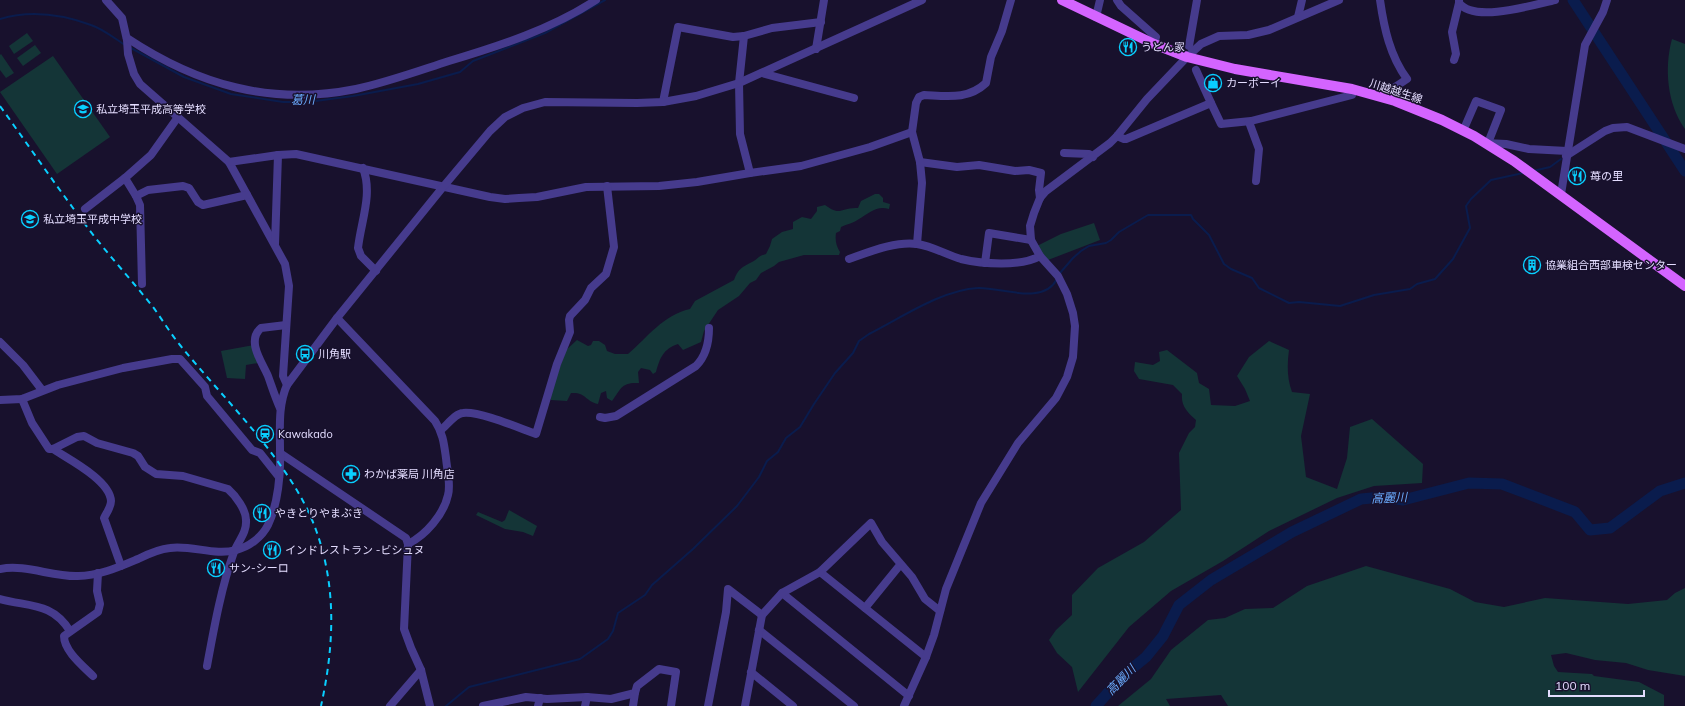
<svg xmlns="http://www.w3.org/2000/svg" width="1685" height="706" viewBox="0 0 1685 706" font-family="Mulish,'Noto Sans JP',sans-serif">
  <style>
    .green { fill: #143537 }
    .lines { fill: none; stroke-linecap: round; stroke-linejoin: round }
    .stream { stroke: #0a1c4d; stroke-width: 2 }
    .river { stroke: #0a1c4d; stroke-width: 11 }
    .minor { stroke: #463b8d; stroke-width: 8 }
    .major { stroke: #d464ff; stroke-width: 10 }
    .rail { stroke: #09cfff; stroke-width: 2; stroke-dasharray: 6 5; stroke-linecap: butt }
    .labels { text-anchor: middle; stroke-width: 3; stroke-linejoin: round; paint-order: stroke }
    .poi-label { font-size: 11px; fill: #e4ddff; stroke: #18112d; text-anchor: start }
    .street-label { font-size: 11px; fill: #e4ddff; stroke: #18112d }
    .water-label { font-size: 12px; font-style: italic; fill: #6bacff; stroke: #18112d }
  </style>
  <rect width="100%" height="100%" fill="#18112d"/>
  <!-- green -->
  <g class="green">
    <polygon points="27,33 33,41 14,54 9,46"/>
    <path d="M1672,39L1685,44V129C1667,104 1664,68 1672,39Z"/>
    <polygon points="35,45 41,53 23,66 17,58"/>
    <polygon points="1,54 14,73 6,78 0,70 0,55"/>
    <polygon points="53,56 110,137 57,174 0,92"/>
    <path d="M875,194H879L883,198V202L890,204L889,209C877,205 869,213 859,219C854,223 847,224 841,227L840,231L836,233C835,240 836,246 840,252L839,255H804L779,262L774,266L761,273L756,280L750,283L739,296L718,310L704,331L701,342L683,350L678,344C663,349 660,358 656,372L653,374L650,370L641,368L638,372L639,383C621,382 621,389 612,401L607,398L606,391L601,393L598,404C585,401 586,392 571,393L567,401L551,400L550,395L566,350L577,340L588,346L591,345L593,341H599L605,345L607,351L615,354H628C648,337 663,315 690,309L695,301L734,280C738,269 742,267 752,262C758,259 758,256 766,254L770,246L772,239L782,232L793,229V222L802,217L811,219L817,211V207L825,205C841,217 841,207 858,208L861,201Z"/>
    <polygon points="1094,223 1100,240 1048,260 1037,246 1061,234"/>
    <path d="M1269,341L1289,350C1287,364 1287,379 1292,392L1310,394L1301,436L1306,477L1337,489L1347,458L1350,427L1372,419L1423,464L1422,483L1374,486L1337,498L1269,531L1223,561L1171,591L1129,627L1078,692L1072,667L1057,653L1049,640L1056,630L1072,615V595L1098,568L1144,542L1181,510L1179,453L1189,433L1195,427L1196,420C1187,412 1181,406 1182,394L1173,385L1139,379L1134,371L1135,362L1153,365L1160,361L1159,352L1167,350L1197,373L1199,383L1209,389L1211,405L1235,406L1250,401L1245,389L1237,376L1249,357Z"/>
    <polygon points="254,345 258,363 246,365 245,379 227,378 221,351"/>
    <polygon points="509,510 537,526 533,536 523,532 505,529 476,515 478,512 502,522 505,520"/>
    <polygon points="1366,566 1450,589 1475,602 1504,607 1545,598 1628,604 1667,600 1675,593 1685,588 1685,676 1648,670 1626,663 1595,660 1566,653 1551,655 1554,666 1558,672 1592,674 1594,676 1639,682 1664,695 1664,706 1228,706 1221,695 1166,699 1170,706 1118,706 1151,679 1171,650 1208,620 1225,618 1245,609 1273,608 1307,586"/>
  </g>
  <g class="lines">
    <!-- stream -->
    <g class="stream">
      <path d="M0,19C30,10 61,14 91,25C103,29 114,38 125,45"/>
      <polyline points="131,48 184,77 231,94 283,102 308,102 353,96 418,84 460,72 473,61 545,33 605,0"/>
      <polyline points="1533,171 1550,167 1561,159"/>
      <polyline points="1060,273 1073,258 1081,251 1089,246 1106,243 1111,240 1119,232 1148,215 1191,215 1193,219 1209,235 1224,264 1231,269 1252,278 1259,288 1289,303 1299,302 1340,306 1374,295 1410,289 1417,284 1435,279 1453,259 1470,228 1466,206 1471,199 1491,180 1523,173"/>
      <path d="M446,706L469,687L580,659L608,639L613,631L618,613L645,595L652,585L693,549L737,506L759,477L767,461L778,452L786,438L800,427L814,404L835,373L853,353L859,341L869,334C901,318 941,290 978,288C1001,287 1043,306 1057,279"/>
    </g>
    <!-- river -->
    <g class="river">
      <polyline points="1573,0 1685,171"/>
      <polyline points="1096,706 1124,675 1146,657 1163,636 1179,605 1211,580 1292,532 1361,499 1382,497 1403,500 1469,483 1502,484 1575,512 1590,530 1610,528 1660,491 1685,483"/>
    </g>
    <!-- minor -->
    <g class="minor">
      <polyline points="106,0 122,18 127,40 128,54 134,74 140,84 229,162 285,264 289,286 283,376 287,385"/>
      <polyline points="1117,0 1121,6 1156,37 1154,44"/>
      <path d="M1380,0C1384,28 1390,56 1407,79L1389,91L1387,99"/>
      <path d="M1459,0V3C1474,23 1533,5 1555,0"/>
      <polyline points="1096,17 1100,0"/>
      <polyline points="1298,17 1302,0"/>
      <polyline points="744,36 739,83 740,134 750,173"/>
      <path d="M127,38C198,85 271,106 356,89C388,82 418,71 449,61C499,46 552,29 596,0"/>
      <polyline points="1189,46 1197,0"/>
      <polyline points="816,49 824,0"/>
      <polyline points="1454,60 1456,54 1452,32 1459,3"/>
      <polyline points="762,73 854,98"/>
      <polyline points="663,102 678,27 733,37 744,36 772,28 821,22"/>
      <polyline points="1211,103 1221,124 1251,121 1352,95 1352,89"/>
      <polyline points="1249,122 1259,149 1256,181"/>
      <polyline points="1463,131 1476,101 1501,110 1488,143"/>
      <polyline points="1117,136 1124,139 1126,139 1211,103 1196,70"/>
      <polyline points="1486,143 1506,144 1529,149 1567,151"/>
      <polyline points="1064,153 1089,154 1093,157"/>
      <polyline points="1566,156 1605,131 1613,128 1627,127 1685,149"/>
      <polyline points="229,162 278,155 296,154 490,197 505,199 519,198 537,197 586,187 659,186 697,182 750,173 801,166 870,147 912,132"/>
      <polyline points="920,162 957,167 979,165 1015,171 1029,170 1041,173 1039,190 1040,198"/>
      <path d="M363,168C373,194 361,221 358,248L361,256L376,271"/>
      <polyline points="125,178 136,196 140,205 142,284"/>
      <polyline points="1561,194 1585,45 1603,12 1607,0"/>
      <polyline points="136,196 148,190 183,186 189,188 198,202 203,205 247,195"/>
      <polyline points="85,209 125,178 151,155 178,117"/>
      <polyline points="275,244 278,155"/>
      <path d="M917,244L922,183L920,162L912,132L916,103L919,97L924,95C947,96 968,100 986,83L991,57L1002,31L1011,0"/>
      <path d="M849,259C869,252 896,241 917,244C932,246 947,255 961,259C982,264 1021,267 1040,256"/>
      <polyline points="985,263 989,233 1031,240"/>
      <path d="M337,318L435,421C443,433 444,444 446,458C447,470 451,484 448,495C444,514 426,535 408,544"/>
      <polyline points="0,342 23,365 42,390"/>
      <path d="M22,399L32,423L49,449H53L77,437L84,436L97,443L133,453L138,456L145,467L156,474L183,476L228,489C236,496 246,510 246,520C247,533 238,541 234,552C221,588 214,628 207,666"/>
      <polyline points="0,400 22,399 58,385 123,368 172,359 180,359 205,387 207,396 252,450 260,453 279,477"/>
      <path d="M280,408C275,397 272,387 268,376C262,362 246,341 261,328L286,325"/>
      <path d="M600,417L605,418L616,416L696,366C706,356 709,342 709,328"/>
      <path d="M441,430C447,425 456,413 463,413C480,411 519,428 536,434L557,364L570,332L569,320L570,316L585,300L591,288L606,274L614,247L607,186"/>
      <path d="M53,449C68,459 110,480 111,501C111,507 107,512 104,518L121,566"/>
      <polyline points="280,453 406,538 408,544 404,629 411,648 421,670 430,706"/>
      <path d="M0,569C26,564 52,577 78,576C99,576 119,567 138,559C148,554 159,549 170,548C192,545 215,556 236,550C249,547 262,537 268,525C278,504 281,473 280,450C280,428 278,405 287,385L337,318L443,187L490,131L505,117L523,108L545,102L637,103L663,102L696,96L739,83L922,0"/>
      <polyline points="820,572 926,657"/>
      <polyline points="782,593 909,696"/>
      <path d="M0,599C29,607 52,602 70,631"/>
      <polyline points="865,608 900,565"/>
      <polyline points="759,630 854,706"/>
      <polyline points="751,672 793,706"/>
      <path d="M93,676C83,666 64,651 64,636L98,612L100,604L97,591L98,573"/>
      <polyline points="390,706 421,670"/>
      <polyline points="483,706 526,697 547,699 587,697 611,699 635,693 637,686 659,669 676,672 671,706"/>
      <polyline points="538,706 540,698"/>
      <polyline points="585,706 587,697"/>
      <polyline points="633,706 635,693"/>
      <polyline points="708,706 726,612 728,589 762,615"/>
      <polyline points="745,706 762,615 782,593 820,572 871,523 882,542 912,577 925,599 940,611"/>
      <polyline points="904,706 926,657 934,635 946,589 981,503 1018,443 1056,398 1067,377 1073,357 1075,326 1073,313 1067,294 1058,276 1040,256 1031,240 1030,226 1034,213 1040,198 1046,191 1110,143 1117,136 1147,99 1187,57 1201,44 1219,36 1248,35 1269,30 1339,0"/>
    </g>
    <!-- major -->
    <polyline class="major" points="1062,0 1154,44 1187,57 1235,69 1352,89 1395,101 1442,120 1474,136 1514,161 1685,286"/>
    <!-- rail -->
    <path class="rail" d="M0,106C31,149 61,193 94,236C113,260 134,283 153,307C162,319 170,333 180,345C225,401 292,463 316,530C337,588 334,647 321,706"/>
  </g>
  <!-- icons -->
  <defs>
    <g id="restaurant-ring" transform="scale(0.9)"><circle r="9.5" fill="#18112d" stroke="#09cfff" stroke-width="1.5"/><path d="M-5-6h1v4h1v-4h1v4h1v-4h1v5L-1.5 .5V6h-2V.5L-5-1ZM5-6V6H3V1.5H1.5Q1.5-4 5-6Z" fill="#09cfff"/></g>
    <g id="shop-ring" transform="scale(0.9)"><circle r="9.5" fill="#18112d" stroke="#09cfff" stroke-width="1.5"/><path d="M-5-2.5h2.3a2.7 3.5 0 0 1 5.4 0H5L5.5 6h-11ZM-1.5-2.5h3a1.5 2.3 0 0 0-3 0Z" fill="#09cfff"/></g>
    <g id="school-ring" transform="scale(0.9)"><circle r="9.5" fill="#18112d" stroke="#09cfff" stroke-width="1.5"/><path d="M0-5L7-2L0 1L-7-2ZM-4 1L0 2.5L4 1V4Q0 6-4 4Z" fill="#09cfff"/></g>
    <g id="building-ring" transform="scale(0.9)"><circle r="9.5" fill="#18112d" stroke="#09cfff" stroke-width="1.5"/><path d="M-4-6H4V6H1V3H-1V6H-4ZM-2.5-4.3h1.7v1.8h-1.7ZM.8-4.3h1.7v1.8H.8ZM-2.5-1h1.7V.8h-1.7ZM.8-1h1.7V.8H.8Z" fill="#09cfff"/></g>
    <g id="bus-ring" transform="scale(0.9)"><circle r="9.5" fill="#18112d" stroke="#09cfff" stroke-width="1.5"/><path d="M-5-6H5V4H4V6H2V4H-2V6H-4V4H-5ZM-3.5-4V0h7V-4ZM-3.5 1.2v1.5H-2V1.2ZM2 1.2v1.5H3.5V1.2Z" fill="#09cfff"/></g>
    <g id="station-ring" transform="scale(0.9)"><circle r="9.5" fill="#18112d" stroke="#09cfff" stroke-width="1.5"/><path d="M-3-6H3Q5-6 5-4V2Q5 4 3 4L4.5 6H3L1.5 4h-3L-3 6H-4.5L-3 4Q-5 4-5 2V-4Q-5-6-3-6ZM-3.5-4v3h7v-3ZM-3.5 1v1.5H-2V1ZM2 1v1.5H3.5V1Z" fill="#09cfff"/></g>
    <g id="pharmacy-ring" transform="scale(0.9)"><circle r="9.5" fill="#18112d" stroke="#09cfff" stroke-width="1.5"/><path d="M-2-6h4v4h4v4h-4v4h-4v-4h-4v-4h4Z" fill="#09cfff"/></g>
  </defs>
  <g fill-rule="evenodd">
    <use href="#restaurant-ring" x="1128" y="47"/>
    <use href="#shop-ring" x="1213" y="83"/>
    <use href="#school-ring" x="83" y="109"/>
    <use href="#restaurant-ring" x="1577" y="176"/>
    <use href="#school-ring" x="30" y="219"/>
    <use href="#building-ring" x="1532" y="265"/>
    <use href="#bus-ring" x="305" y="354"/>
    <use href="#station-ring" x="265" y="434"/>
    <use href="#pharmacy-ring" x="351" y="474"/>
    <use href="#restaurant-ring" x="262" y="513"/>
    <use href="#restaurant-ring" x="272" y="550"/>
    <use href="#restaurant-ring" x="216" y="568"/>
  </g>
  <g class="labels">
    <!-- poi labels -->
    <g class="poi-label">
      <text x="1141" y="51">うどん家</text>
      <text x="1226" y="87">カーボーイ</text>
      <text x="96" y="113">私立埼玉平成高等学校</text>
      <text x="1590" y="180">苺の里</text>
      <text x="43" y="223">私立埼玉平成中学校</text>
      <text x="1545" y="269">協業組合西部車検センター</text>
      <text x="318" y="358">川角駅</text>
      <text x="278" y="438">Kawakado</text>
      <text x="364" y="478">わかば薬局 川角店</text>
      <text x="275" y="517">やきとりやまぶき</text>
      <text x="285" y="554">インドレストラン -ビシュヌ</text>
      <text x="229" y="572">サン-シーロ</text>
    </g>
    <!-- street labels -->
    <g class="street-label">
      <text transform="translate(1396 91) rotate(18)" y="4">川越越生線</text>
    </g>
    <!-- water labels -->
    <g class="water-label">
      <text transform="translate(303 100) rotate(-1)" y="4">葛川</text>
      <text transform="translate(1389 498) rotate(-2)" y="4">高麗川</text>
      <text transform="translate(1121 680) rotate(-46)" y="4">高麗川</text>
    </g>
  </g>
  <!-- scale -->
  <path d="M1549 690v6h95v-6" fill="none" stroke="#e4ddff" stroke-width="2"/>
  <text x="1555" y="690" font-size="12" fill="#e4ddff" stroke="#18112d" stroke-width="3" paint-order="stroke">100 m</text>
</svg>
